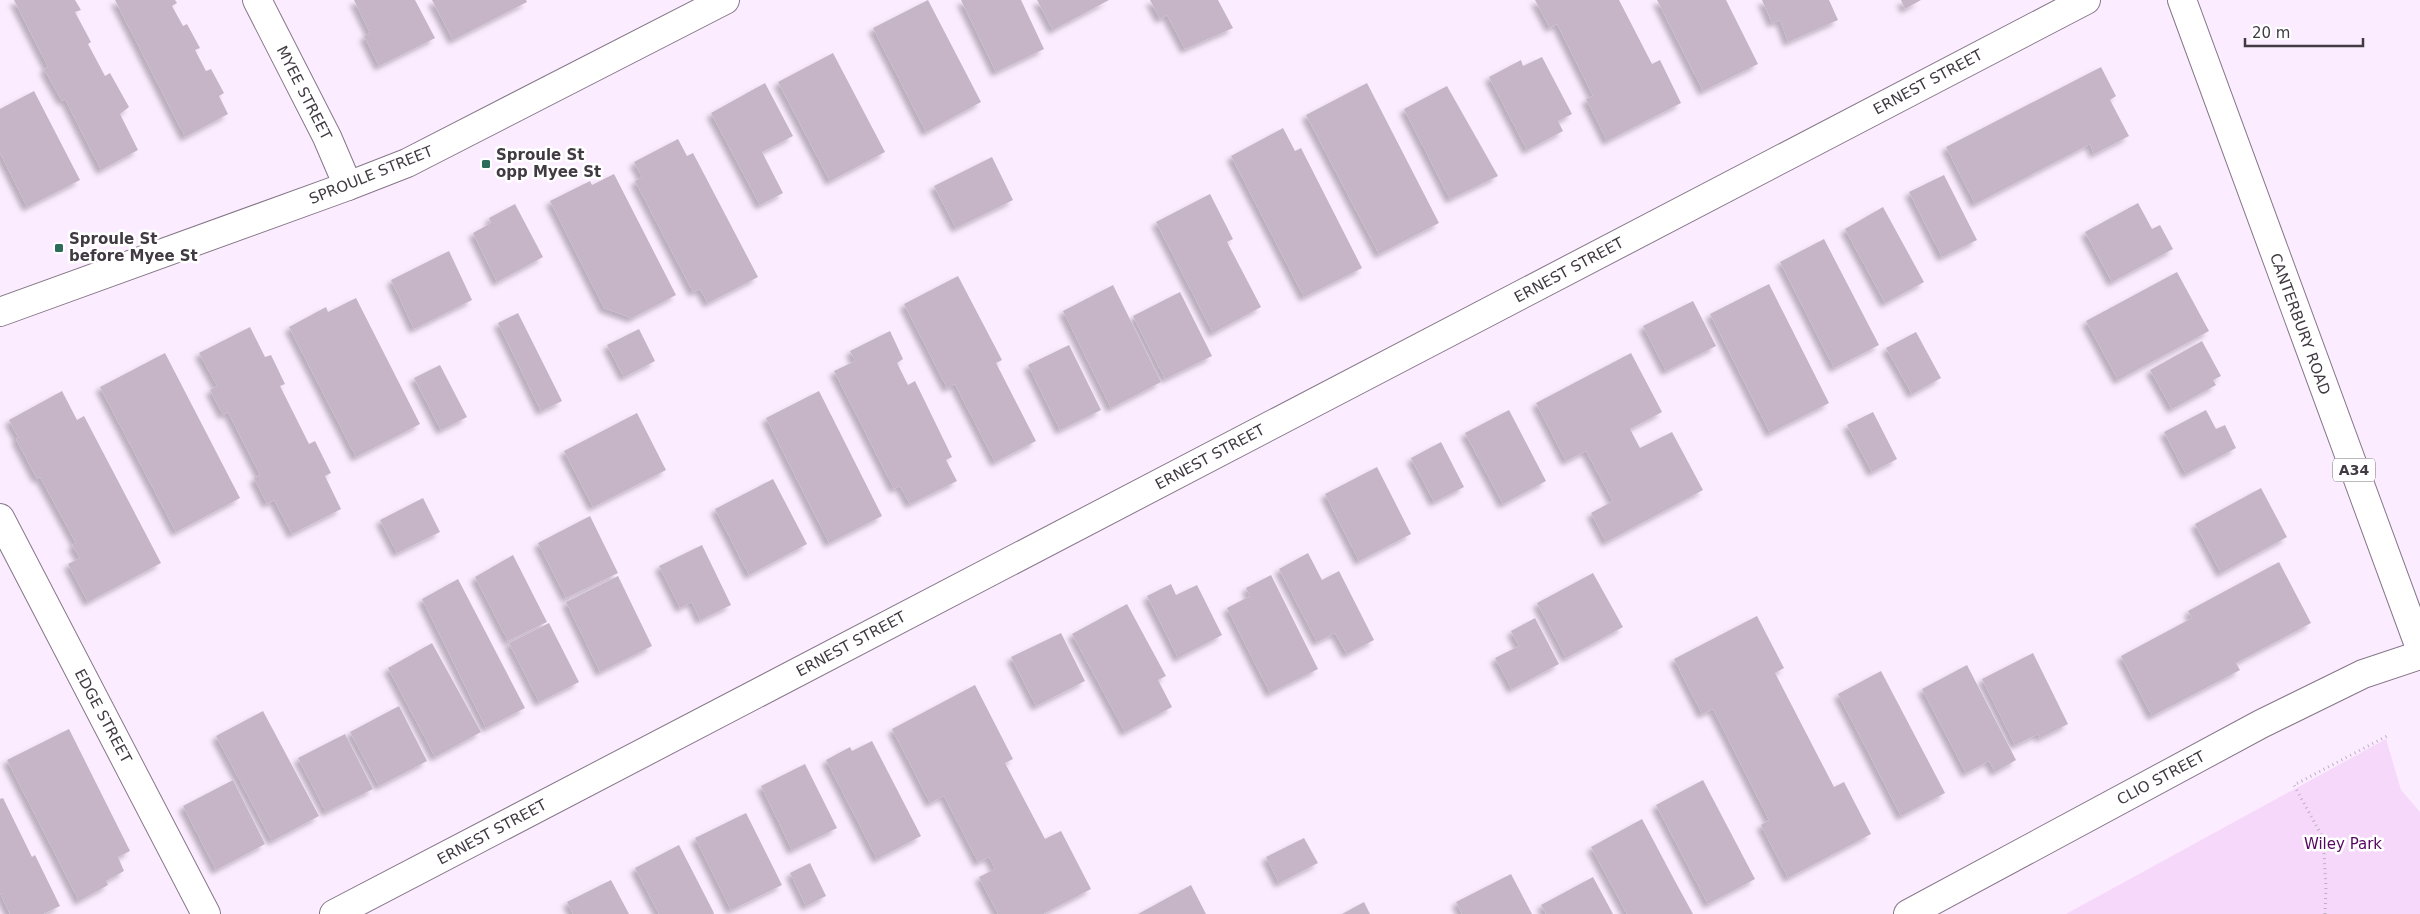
<svg xmlns="http://www.w3.org/2000/svg" width="2420" height="914" viewBox="0 0 2420 914" font-family="'DejaVu Sans',sans-serif">
  <style>
    .green { fill: #f6d8fa }
    .building { fill: #c5b5c7; filter: url(#shadow) }
    .lines { fill: none; stroke-linecap: round; stroke-linejoin: round }
    .street-casing { stroke: #867788; stroke-width: 30 }
    .highway-casing { stroke: #867788; stroke-width: 30 }
    .path { stroke: #bdb0c0; stroke-width: 3; stroke-dasharray: 1 4; stroke-linecap: butt }
    .street { stroke: #fff; stroke-width: 28 }
    .highway { stroke: #fff; stroke-width: 28 }
    .poi-dot { fill: #2b6c5b; stroke: #fff; stroke-width: 2 }
    .labels { text-anchor: middle; stroke-width: 5; stroke-linejoin: round; paint-order: stroke }
    .shield { fill: #fff; stroke: #7a757b; stroke-width: 1 }
    .shield-label { font-size: 14px; font-weight: bold; fill: #413a42 }
    .street-label { font-size: 15px; fill: #413a42; stroke: #fff }
    .poi-label { font-size: 15px; font-weight: bold; fill: #413a42; stroke: #fff; text-anchor: start }
    .park-label { font-size: 15px; fill: #560561; stroke: #fff }
  </style>
  <defs>
    <filter id="shadow"><feDropShadow dx="-4.5" dy="4.5" stdDeviation="2.5" flood-color="#0004"/></filter>
  </defs>
  <rect width="100%" height="100%" fill="#fcecff"/>
  <!-- green -->
  <polygon class="green" points="2386,739 2401,790 2420,812 2420,914 2066,914"/>
  <!-- building -->
  <g class="building">
    <polygon points="14,0 75,0 81,10 75,12 91,42 88,44 105,76 110,73 129,107 120,114 138,150 101,170 65,99 62,101 44,69 48,67"/>
    <polygon points="115,0 175,0 177,3 172,6 183,26 187,24 200,48 195,50 206,71 211,69 224,93 219,96 228,114 185,137"/>
    <polygon points="354,0 415,0 435,38 379,66 364,36 370,33"/>
    <polygon points="432,0 526,0 527,2 453,40"/>
    <polygon points="928,0 981,102 926,132 873,28"/>
    <polygon points="961,0 1021,0 1044,49 996,72"/>
    <polygon points="1037,0 1109,0 1053,30"/>
    <polygon points="1150,0 1218,0 1233,28 1185,49 1167,15 1160,19"/>
    <polygon points="1535,0 1619,0 1652,64 1660,60 1681,103 1607,141 1586,99 1593,96 1557,24 1550,28"/>
    <polygon points="1657,0 1726,0 1758,64 1703,91"/>
    <polygon points="1762,0 1829,0 1838,20 1788,42 1780,20 1772,23"/>
    <polygon points="1901,0 1921,0 1905,9"/>
    <polygon points="833,53 885,152 830,181 778,82"/>
    <polygon points="1542,57 1572,114 1558,121 1563,131 1527,150 1489,77 1521,60 1523,66"/>
    <polygon points="2101,67 2116,96 2110,100 2129,136 2094,154 2090,144 1975,204 1946,147"/>
    <polygon points="765,83 793,136 762,152 783,193 760,205 711,113"/>
    <polygon points="1367,83 1439,223 1379,254 1306,115"/>
    <polygon points="1447,86 1498,176 1450,199 1404,109"/>
    <polygon points="34,91 80,180 27,207 0,153 0,109"/>
    <polygon points="1283,128 1295,151 1301,148 1362,268 1304,297 1231,156"/>
    <polygon points="678,139 687,156 693,153 758,277 708,303 700,289 693,292 635,181 642,177 634,162"/>
    <polygon points="992,157 1013,200 956,228 934,186"/>
    <polygon points="614,174 676,295 632,318 604,308 550,201 590,181 592,185"/>
    <polygon points="1944,175 1977,240 1942,257 1909,192"/>
    <polygon points="1210,194 1233,239 1227,242 1261,307 1213,333 1156,222"/>
    <polygon points="2138,203 2152,229 2160,225 2173,249 2112,282 2085,232"/>
    <polygon points="515,204 543,257 497,282 473,233 491,223 489,218"/>
    <polygon points="1883,207 1924,282 1885,303 1845,229"/>
    <polygon points="1824,239 1879,345 1834,368 1780,262"/>
    <polygon points="449,251 472,300 414,329 391,280"/>
    <polygon points="2177,272 2209,331 2118,380 2086,321"/>
    <polygon points="958,276 1002,360 996,363 1036,441 995,462 955,384 947,388 904,304"/>
    <polygon points="1769,284 1829,403 1770,433 1710,314"/>
    <polygon points="1113,285 1161,382 1111,408 1063,311"/>
    <polygon points="1180,292 1212,356 1165,379 1133,316"/>
    <polygon points="356,298 420,424 356,457 289,327 326,307 328,312"/>
    <polygon points="1693,301 1716,346 1666,371 1643,326"/>
    <polygon points="518,313 562,401 541,411 498,323"/>
    <polygon points="250,327 265,357 271,355 285,384 280,386 309,444 315,441 331,473 325,476 341,509 292,534 274,500 267,504 254,478 260,475 228,412 223,415 210,390 217,386 199,353"/>
    <polygon points="639,329 655,361 624,377 607,345"/>
    <polygon points="890,331 903,359 897,363 908,385 915,381 952,457 946,460 957,481 910,504 900,486 894,489 834,371 855,361 850,351"/>
    <polygon points="1916,332 1941,378 1912,394 1886,348"/>
    <polygon points="2202,341 2221,376 2213,380 2216,385 2172,409 2150,370"/>
    <polygon points="1069,345 1101,410 1060,430 1028,365"/>
    <polygon points="165,353 240,498 176,532 100,387"/>
    <polygon points="1631,353 1662,412 1630,429 1640,448 1672,432 1703,490 1606,542 1591,513 1613,501 1586,451 1566,461 1536,403"/>
    <polygon points="440,365 467,417 441,430 414,378"/>
    <polygon points="62,391 77,420 84,416 161,563 88,602 68,564 80,558 72,545 76,543 40,477 37,479 16,439 18,437 9,420"/>
    <polygon points="819,391 882,516 829,543 766,418"/>
    <polygon points="1509,410 1546,481 1503,504 1465,433"/>
    <polygon points="2206,410 2216,429 2225,425 2236,448 2186,474 2164,432"/>
    <polygon points="1873,412 1897,459 1872,472 1847,425"/>
    <polygon points="637,413 666,470 593,507 564,451"/>
    <polygon points="1441,442 1464,487 1434,502 1411,458"/>
    <polygon points="1377,467 1411,534 1359,561 1325,494"/>
    <polygon points="773,479 807,544 749,575 715,509"/>
    <polygon points="2261,488 2287,537 2221,573 2195,524"/>
    <polygon points="423,498 440,532 397,553 380,520"/>
    <polygon points="590,516 618,573 566,598 538,543"/>
    <polygon points="702,545 731,605 700,620 692,602 680,608 659,566"/>
    <polygon points="1308,553 1322,580 1339,571 1374,640 1347,654 1335,633 1317,642 1279,569"/>
    <polygon points="513,555 547,622 508,641 475,577"/>
    <polygon points="2279,562 2311,623 2236,663 2240,670 2152,716 2121,656 2192,618 2188,611"/>
    <polygon points="1593,573 1623,627 1566,658 1537,603"/>
    <polygon points="1271,575 1318,669 1270,693 1227,608 1250,596 1246,588"/>
    <polygon points="618,576 652,646 600,672 566,602"/>
    <polygon points="458,579 525,708 486,728 422,599"/>
    <polygon points="1171,584 1176,595 1197,585 1222,635 1178,658 1147,596"/>
    <polygon points="1127,604 1166,676 1158,680 1172,707 1125,732 1072,634"/>
    <polygon points="1757,616 1784,668 1775,673 1834,787 1844,782 1871,834 1788,878 1761,825 1769,820 1713,709 1702,714 1674,659"/>
    <polygon points="1535,618 1559,664 1512,689 1495,658 1519,646 1511,631"/>
    <polygon points="549,623 579,682 539,702 509,643"/>
    <polygon points="1061,633 1085,681 1036,706 1011,657"/>
    <polygon points="432,643 481,732 435,757 388,668"/>
    <polygon points="2033,653 2068,724 2040,738 2038,734 2015,745 1982,679"/>
    <polygon points="1967,665 2016,760 1995,772 1989,761 1966,773 1922,689"/>
    <polygon points="1881,671 1945,793 1901,816 1838,694"/>
    <polygon points="975,685 1013,759 1005,763 1045,839 1061,831 1091,889 1043,914 998,914 979,877 995,869 989,857 978,862 944,796 930,803 892,729"/>
    <polygon points="399,706 427,761 379,786 350,732"/>
    <polygon points="263,711 319,816 272,841 216,736"/>
    <polygon points="69,729 130,851 118,857 124,871 106,881 108,885 79,901 7,760"/>
    <polygon points="345,734 373,789 326,812 298,758"/>
    <polygon points="872,741 921,836 877,859 826,760 850,747 852,751"/>
    <polygon points="805,764 837,828 792,850 761,786"/>
    <polygon points="233,780 265,844 216,870 183,806"/>
    <polygon points="1703,780 1755,879 1708,904 1656,805"/>
    <polygon points="3,798 32,857 35,855 60,906 43,914 10,914 0,893 0,799"/>
    <polygon points="746,813 782,885 731,910 695,838"/>
    <polygon points="1642,819 1676,883 1693,914 1627,914 1591,847"/>
    <polygon points="1304,838 1318,863 1279,883 1266,857"/>
    <polygon points="679,845 713,911 714,914 659,914 635,868"/>
    <polygon points="810,863 826,896 806,906 790,873"/>
    <polygon points="1511,874 1532,914 1462,914 1456,902"/>
    <polygon points="1593,877 1613,914 1546,914 1541,905"/>
    <polygon points="611,880 629,914 573,914 567,902"/>
    <polygon points="1191,885 1206,914 1138,914"/>
    <polygon points="1364,902 1370,914 1342,914"/>
  </g>
  <g class="lines">
    <!-- street casing -->
    <g class="street-casing">
      <g id="street">
        <polyline points="257,0 327,137 348,186"/>
        <polyline points="0,312 348,186 407,163 725,0"/>
        <polyline points="0,518 206,914"/>
        <polyline points="334,914 2086,0"/>
        <polyline points="1908,914 2261,724 2363,674 2420,655"/>
      </g>
    </g>
    <!-- highway casing -->
    <g class="highway-casing">
      <polyline id="highway" points="2182,0 2420,648"/>
    </g>
    <!-- path -->
    <polyline class="path" points="2325,914 2326,887 2323,838 2294,785 2389,735"/>
    <!-- street -->
    <use href="#street" class="street"/>
    <!-- highway -->
    <use href="#highway" class="highway"/>
  </g>
  <!-- markers -->
  <g class="poi-dot">
    <rect x="481" y="159" width="10" height="10" rx="2.5"/>
    <rect x="54" y="243" width="10" height="10" rx="2.5"/>
  </g>
  <g class="labels">
    <!-- shield labels -->
    <rect class="shield" x="2333" y="458.5" width="42" height="23" rx="4"/>
    <g class="shield-label">
      <text x="2354" y="475">A34</text>
    </g>
    <!-- street labels -->
    <g class="street-label">
      <text transform="translate(1928 82) rotate(-28)" y="5">ERNEST STREET</text>
      <text transform="translate(304 93) rotate(63)" y="5">MYEE STREET</text>
      <text transform="translate(371 175) rotate(-22)" y="5">SPROULE STREET</text>
      <text transform="translate(1569 270) rotate(-28)" y="5">ERNEST STREET</text>
      <text transform="translate(2300 324) rotate(70)" y="5">CANTERBURY ROAD</text>
      <text transform="translate(1210 457) rotate(-28)" y="5">ERNEST STREET</text>
      <text transform="translate(851 644) rotate(-28)" y="5">ERNEST STREET</text>
      <text transform="translate(103 716) rotate(62)" y="5">EDGE STREET</text>
      <text transform="translate(2161 778) rotate(-28)" y="5">CLIO STREET</text>
      <text transform="translate(492 832) rotate(-28)" y="5">ERNEST STREET</text>
    </g>
    <!-- poi labels -->
    <g class="poi-label">
      <text x="496" y="160">Sproule St<tspan x="496" dy="17">opp Myee St</tspan></text>
      <text x="69" y="244">Sproule St<tspan x="69" dy="17">before Myee St</tspan></text>
    </g>
    <!-- park labels -->
    <g class="park-label">
      <text x="2343" y="849">Wiley Park</text>
    </g>
  </g>
  <!-- scale -->
  <path d="M2245 38v8h118v-8" fill="none" stroke="#413a42" stroke-width="2.5"/>
  <text x="2252" y="38" font-size="15" fill="#413a42" stroke="#ffffff" stroke-width="4" paint-order="stroke">20 m</text>
</svg>
